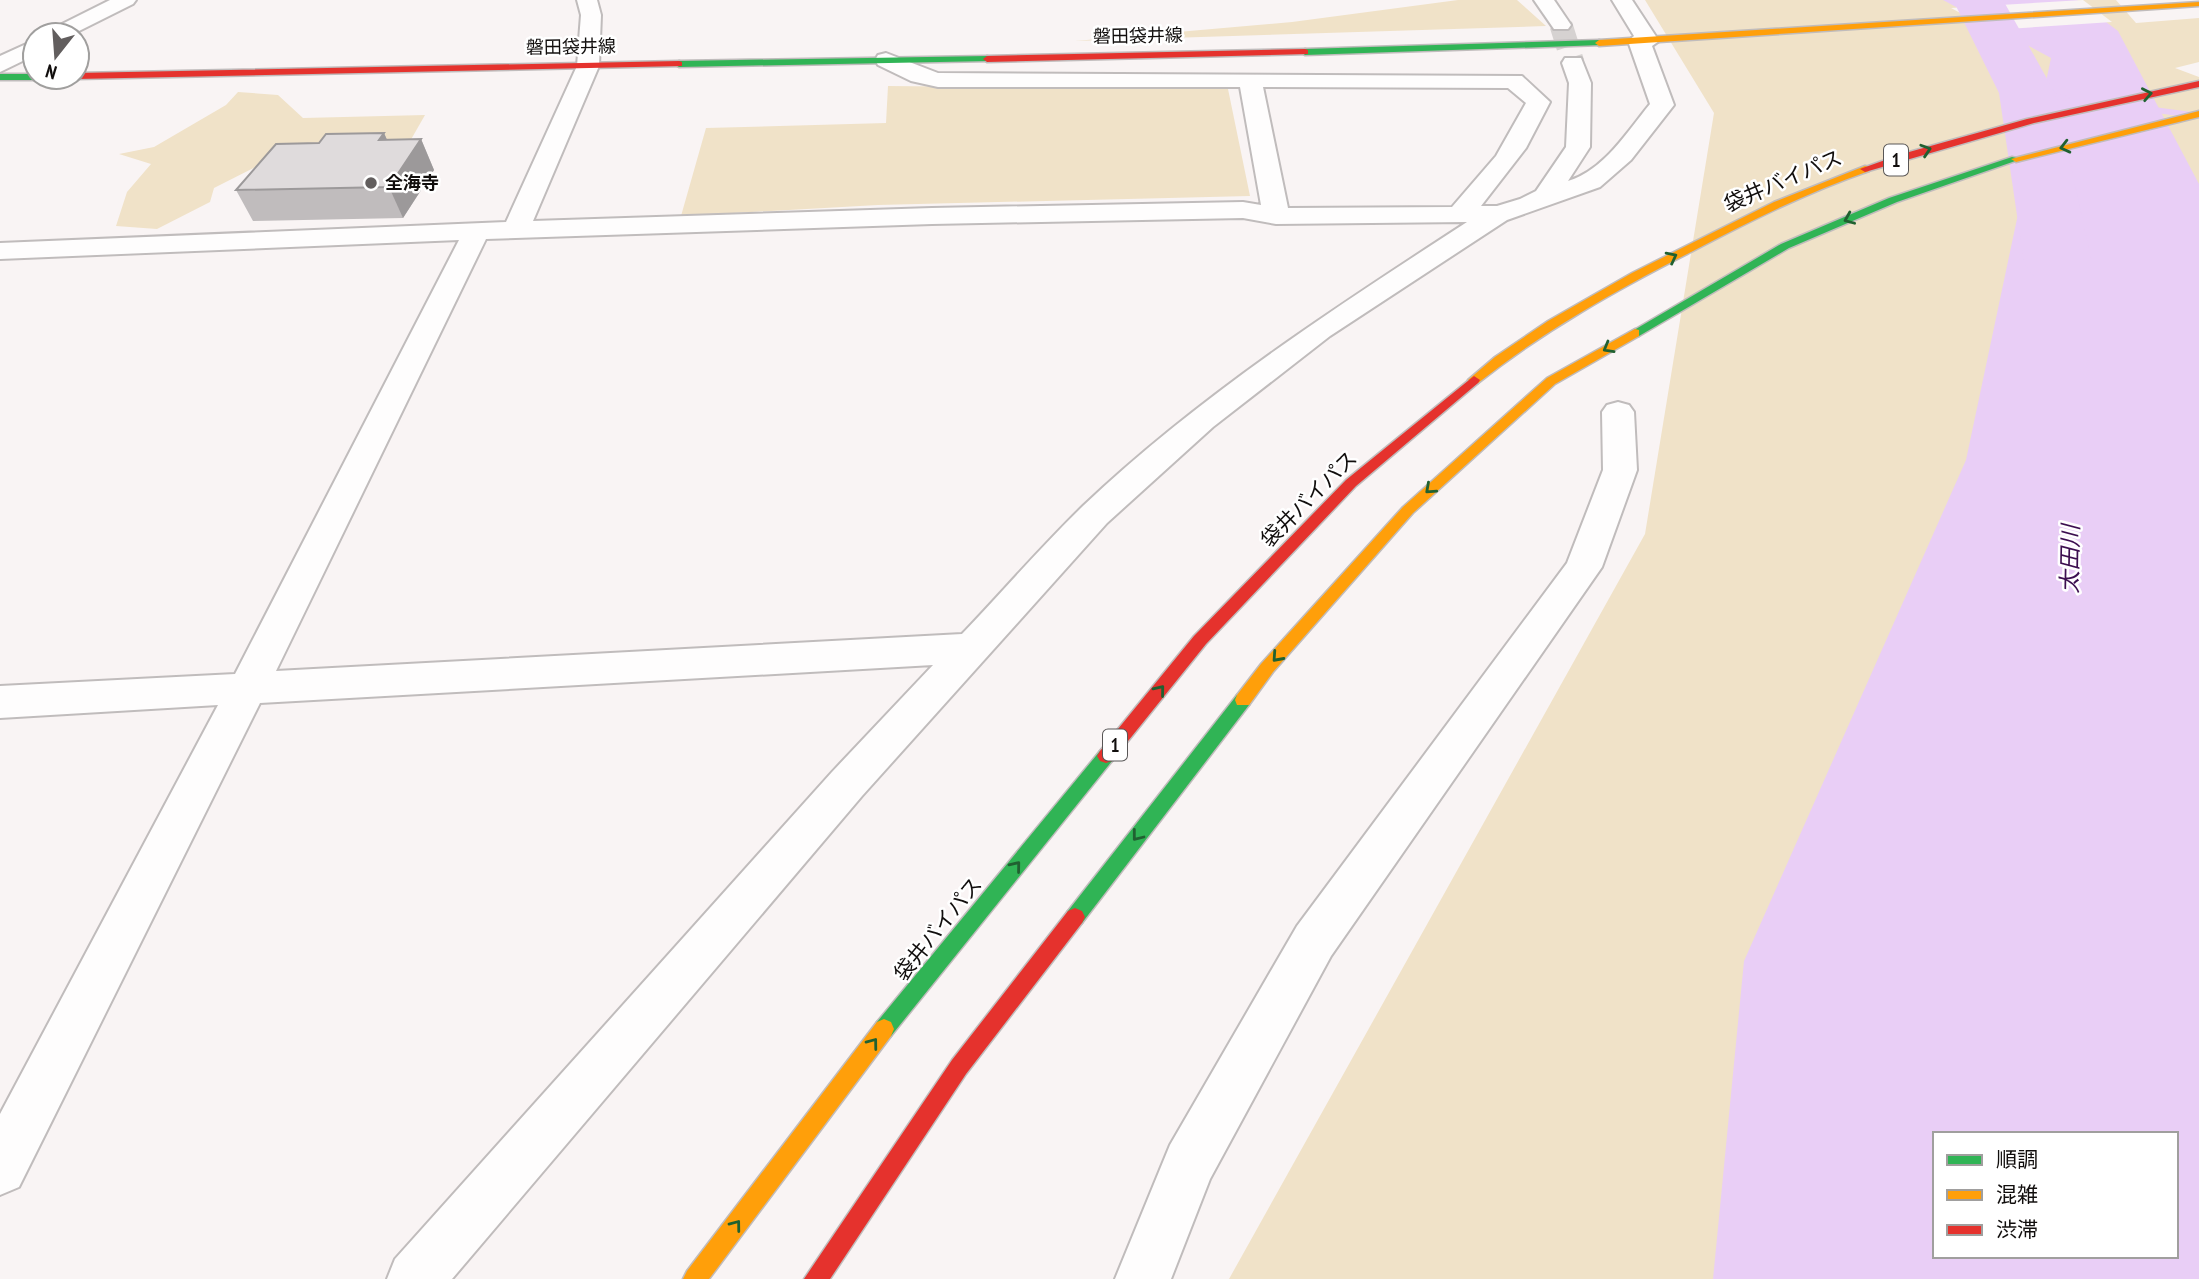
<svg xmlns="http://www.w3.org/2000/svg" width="2199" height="1279" viewBox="0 0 2199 1279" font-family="'PT Sans Narrow','Noto Sans JP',sans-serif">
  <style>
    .green { fill: #f0e2c8; fill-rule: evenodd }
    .water { fill: #e9cef6; fill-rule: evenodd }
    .pier { fill: #f9f4f4 }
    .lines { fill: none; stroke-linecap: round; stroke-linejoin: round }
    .stream { fill: #e9cef6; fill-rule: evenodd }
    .river { fill: #e9cef6; fill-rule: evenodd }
    .street-tunnel { stroke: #d6d2d1; stroke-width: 23; stroke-dasharray: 23 11; stroke-linecap: butt }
    .street-casing { stroke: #c0bcbc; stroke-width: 4 }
    .fast-casing { stroke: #c0bcbc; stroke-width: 3 }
    .slow-casing { stroke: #c0bcbc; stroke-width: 3 }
    .jam-casing { stroke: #c0bcbc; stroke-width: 3 }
    .street { fill: #fefdfd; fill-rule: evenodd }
    .fast { fill: #30b455; fill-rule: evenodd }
    .slow { fill: #ff9f0a; fill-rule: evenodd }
    .jam { fill: #e5322d; fill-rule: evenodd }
    .wall { fill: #c0bcbd }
    .shaded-wall { fill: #9c999a }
    .building { fill: #dfdbdc; stroke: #9c999a; stroke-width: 2 }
    .oneway { stroke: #206131 }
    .poi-dot { fill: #625e5e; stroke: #fff; stroke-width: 2.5 }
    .labels { text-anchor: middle; stroke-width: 5; stroke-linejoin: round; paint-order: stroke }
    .far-street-label { font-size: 18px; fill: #110e0d; stroke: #fff }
    .far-poi-label { font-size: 18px; font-weight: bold; fill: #110e0d; stroke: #fff; text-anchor: start }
    .shield { fill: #fff; stroke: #585656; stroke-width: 2 }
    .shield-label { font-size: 19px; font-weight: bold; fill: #110e0d }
    .street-label { font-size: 21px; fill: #110e0d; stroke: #fff }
    .water-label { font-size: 23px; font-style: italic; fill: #3c0e50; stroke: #fff }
  </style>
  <rect width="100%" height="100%" fill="#f9f4f4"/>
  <!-- green -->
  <g class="green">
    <polygon points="1458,0 1517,0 1546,26 1075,41 1292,22"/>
    <path d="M1645,0H2116L2136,23L2199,18V62L2175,68L2199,77V1279H1229L1645,534L1714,113ZM1935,1134H2176V1256H1935Z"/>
    <polygon points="888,86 1228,89 1250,196 878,205 681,216 706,128 886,123"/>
    <polygon points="238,92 278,95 303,118 425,115 405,150 275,157 214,188 210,202 157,229 116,226 127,192 151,164 119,154 154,147 226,105"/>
  </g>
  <!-- water -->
  <path class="water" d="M1943,0H2077L2118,31L2199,184V1279H1713L1744,961L1966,460L2051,58ZM1935,1134H2176V1256H1935Z"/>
  <!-- pier -->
  <polygon class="pier" points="2083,0 2112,22 1992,30 1951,8"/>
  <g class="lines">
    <!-- stream -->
    <g class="stream">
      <polygon points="2027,90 2065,95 2070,98 2065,101 2024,95 2024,91"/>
      <polygon points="2139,105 2199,113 2199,119 2136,110 2136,106"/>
    </g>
    <!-- river -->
    <polygon class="river" points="1953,0 2003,0 2055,93 2092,263 2082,277 2058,283 2034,277 2024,263 1999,93"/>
    <!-- street-tunnel -->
    <polyline class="street-tunnel" points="1561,25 1573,63"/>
    <!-- street casing -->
    <g class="street-casing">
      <g id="street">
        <polygon points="110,0 136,0 133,4 71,35 44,35 48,31"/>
        <path d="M577,0H597L601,15L599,66L533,221L932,208L1243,202L1261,205L1240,87H938L911,81L878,65L875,60L878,55L886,53L938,73L1522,76L1550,102L1526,148L1481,206H1497L1520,199L1536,191L1566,147L1569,83L1562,63L1565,58H1581L1591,83L1590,147L1568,181C1604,170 1627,132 1650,104L1628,41L1634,36L1612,0H1632L1659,41L1652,46L1674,105L1631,160L1600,187L1507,220L1330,336L1213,427L1107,523L862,796L452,1279H387L395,1259L832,772L933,665L260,703L19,1187L0,1195V1114L218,705L0,718V686L235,674L459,240L0,259V243L506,222L577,66L581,15ZM1263,87L1508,88L1526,103L1496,156L1452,207L1288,208ZM1243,218L1276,224L1467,222C1333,309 1199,396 1083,506C1041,547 1002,592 962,634L276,671L486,239L932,224Z"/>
        <polygon points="1534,0 1554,0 1571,25 1568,29 1554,29"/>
        <polygon points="35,40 35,55 0,72 0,56"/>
        <polygon points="1618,402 1629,405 1634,412 1637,470 1602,567 1331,956 1210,1179 1171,1279 1115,1279 1170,1145 1297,926 1567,563 1603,470 1602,412 1607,405"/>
      </g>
    </g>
    <!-- fast casing -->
    <g class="fast-casing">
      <g id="fast">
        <polygon points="1599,40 1602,41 1602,45 1305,55 1301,52 1305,49"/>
        <polygon points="987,56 990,57 990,61 679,67 674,64 679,61"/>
        <polygon points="0,74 35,74 35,77 40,77 35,80 0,80"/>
        <polygon points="2012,157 2021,159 1897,202 1789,248 1639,336 1635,337 1629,333 1781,244 1889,198"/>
        <polygon points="1243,694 1249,695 1251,700 1249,705 1082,923 1075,926 1068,923 1065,917 1068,911 1237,695"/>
        <polygon points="1106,749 1112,751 1115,756 1112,761 891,1036 884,1039 877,1036 874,1029 877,1022 1100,751"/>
      </g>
    </g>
    <!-- slow casing -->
    <g class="slow-casing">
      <g id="slow">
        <polygon points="2199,2 2199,6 1599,46 1595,43 1599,40"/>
        <polygon points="2199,111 2199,117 2016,162 2011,159"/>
        <path d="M1865,166L1869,167V171C1808,192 1750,221 1693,251C1618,289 1545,330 1478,383L1474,384L1468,380L1495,357L1548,321L1632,273L1774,202Z"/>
        <polygon points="1635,329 1639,330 1639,336 1555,384 1413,513 1273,672 1249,705 1237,705 1235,700 1237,695 1261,664 1403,507 1547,378"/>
        <polygon points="884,1019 891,1022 894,1029 891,1036 709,1279 683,1279 687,1271 877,1022"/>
      </g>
    </g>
    <!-- jam casing -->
    <g class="jam-casing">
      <g id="jam">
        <polygon points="1305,49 1308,50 1308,54 987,62 983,59 987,56"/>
        <polygon points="679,61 682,62 682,66 77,79 73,77 77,77 77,73"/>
        <polygon points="2199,81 2199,87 2034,123 1865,172 1860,169 1902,154 2027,119"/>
        <polygon points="1474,376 1480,380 1478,383 1356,486 1206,644 1112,761 1106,763 1100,761 1097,756 1100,751 1194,636 1346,480"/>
        <polygon points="1075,908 1082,911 1085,917 1082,923 966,1074 830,1279 804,1279 952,1060 1068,911"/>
      </g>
    </g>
    <!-- street -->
    <use href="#street" class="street"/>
    <!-- fast -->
    <use href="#fast" class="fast"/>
    <!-- slow -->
    <use href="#slow" class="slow"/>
    <!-- jam -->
    <use href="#jam" class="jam"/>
  </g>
  <!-- wall -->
  <polygon class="wall" points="384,133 387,140 421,139 434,170 403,218 253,221 236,190 319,143"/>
  <!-- shaded-wall -->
  <g class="shaded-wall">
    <polygon points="384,133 397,163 379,140"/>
    <polygon points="421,139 434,170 403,218 389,187"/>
  </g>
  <!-- building -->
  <polygon class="building" points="384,133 379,140 421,139 389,187 236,190 276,144 319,143 326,134"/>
  <!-- one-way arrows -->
  <defs><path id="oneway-chevron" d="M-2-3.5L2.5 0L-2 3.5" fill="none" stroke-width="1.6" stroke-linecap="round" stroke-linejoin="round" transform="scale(1.75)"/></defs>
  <g class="oneway">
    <use href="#oneway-chevron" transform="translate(2147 94) rotate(-11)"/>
    <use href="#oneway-chevron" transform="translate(2065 147) rotate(166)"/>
    <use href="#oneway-chevron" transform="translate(1926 150) rotate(-18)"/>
    <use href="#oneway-chevron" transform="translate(1849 219) rotate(157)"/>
    <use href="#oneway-chevron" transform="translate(1672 257) rotate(-27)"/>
    <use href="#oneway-chevron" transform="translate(1608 348) rotate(150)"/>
    <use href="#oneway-chevron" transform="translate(1430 489) rotate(138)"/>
    <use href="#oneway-chevron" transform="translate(1277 657) rotate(132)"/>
    <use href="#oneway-chevron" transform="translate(1160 690) rotate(-51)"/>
    <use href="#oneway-chevron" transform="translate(1137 836) rotate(128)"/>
    <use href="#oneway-chevron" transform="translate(1016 866) rotate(-51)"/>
    <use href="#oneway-chevron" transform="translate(873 1043) rotate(-53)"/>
    <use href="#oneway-chevron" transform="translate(736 1225) rotate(-53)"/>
  </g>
  <!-- markers -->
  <circle class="poi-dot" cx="371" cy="183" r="7"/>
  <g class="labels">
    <!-- far-street labels -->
    <g class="far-street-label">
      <text transform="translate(1138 36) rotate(-1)" y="6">磐田袋井線</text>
      <text transform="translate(571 47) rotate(-1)" y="6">磐田袋井線</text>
    </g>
    <!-- far-poi labels -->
    <g class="far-poi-label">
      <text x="385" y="189">全海寺</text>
    </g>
    <!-- shield labels -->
    <g class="shield">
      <rect x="1884" y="144.5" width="24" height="31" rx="5"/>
      <rect x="1103" y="729.5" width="24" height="31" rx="5"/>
    </g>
    <g class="shield-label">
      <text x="1896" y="167">1</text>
      <text x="1115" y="752">1</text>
    </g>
    <!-- street labels -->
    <g class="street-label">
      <text transform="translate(1783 181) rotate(-23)" y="7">袋井バイパス</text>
      <text transform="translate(1309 499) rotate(-45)" y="7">袋井バイパス</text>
      <text transform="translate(938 929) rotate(-51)" y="7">袋井バイパス</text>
    </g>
    <!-- water labels -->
    <g class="water-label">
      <text transform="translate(2070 559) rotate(-89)" y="8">太田川</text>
    </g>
  </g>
  <!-- legend -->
  <rect x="1933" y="1132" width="245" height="126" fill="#ffffff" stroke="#a09f9e" stroke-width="2"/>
  <rect x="1947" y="1155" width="35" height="10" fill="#30b455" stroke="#a09f9e" stroke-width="2"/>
  <text x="1996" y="1167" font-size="21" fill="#110e0d">順調</text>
  <rect x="1947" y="1190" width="35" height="10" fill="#ff9f0a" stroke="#a09f9e" stroke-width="2"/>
  <text x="1996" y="1202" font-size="21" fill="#110e0d">混雑</text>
  <rect x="1947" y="1225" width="35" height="10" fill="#e5322d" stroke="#a09f9e" stroke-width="2"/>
  <text x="1996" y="1237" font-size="21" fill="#110e0d">渋滞</text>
  <!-- north arrow -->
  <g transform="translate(56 56) rotate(197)"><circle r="33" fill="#ffffff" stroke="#a09f9e" stroke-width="2"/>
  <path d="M0-5L12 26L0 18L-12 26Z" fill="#625e5e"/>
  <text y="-10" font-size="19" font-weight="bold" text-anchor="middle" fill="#110e0d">N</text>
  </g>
</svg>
